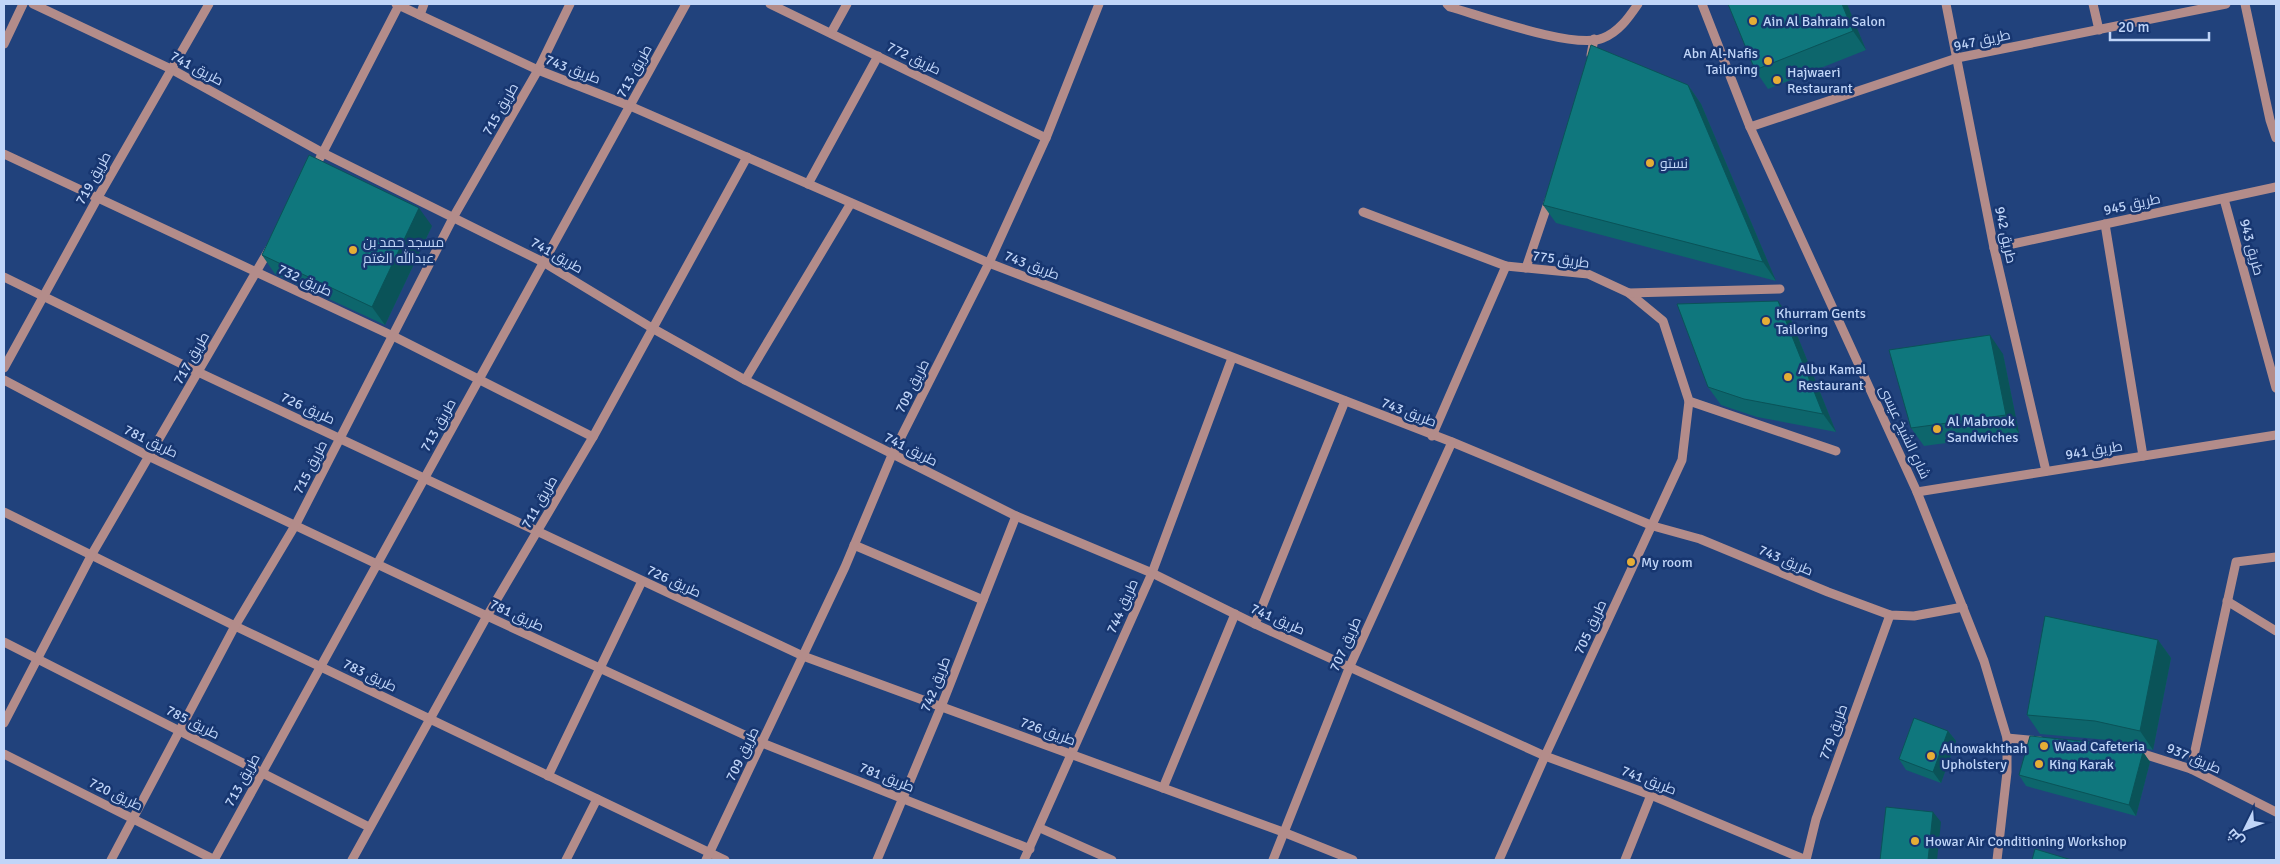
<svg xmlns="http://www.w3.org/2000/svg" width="2280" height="864" viewBox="0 0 2280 864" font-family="Signika,Cairo,sans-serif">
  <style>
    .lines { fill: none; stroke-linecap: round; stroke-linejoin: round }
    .minor { stroke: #b38c8a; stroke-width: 9 }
    .wall { fill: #0d666c }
    .shaded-wall { fill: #0a5358 }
    .building { fill: #0f777d; stroke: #0a5358 }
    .poi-dot { fill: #e6ad36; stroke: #173670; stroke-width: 2 }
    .labels { text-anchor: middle; stroke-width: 5; stroke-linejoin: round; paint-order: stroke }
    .poi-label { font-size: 14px; fill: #c0d5f8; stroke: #173670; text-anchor: start }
    .street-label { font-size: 14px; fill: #c0d5f8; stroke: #173670 }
  </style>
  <rect width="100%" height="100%" fill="#21427c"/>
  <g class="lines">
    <!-- minor -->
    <g class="minor">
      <polyline points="33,4 171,69 323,153 543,262 652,328 745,380 1016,516 1152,573 1255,624 1545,756 1651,795 1806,860"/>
      <polyline points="396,4 538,70 630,106 989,263 1452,442 1653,526 1700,539 1828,592 1890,615 1914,616 1963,607"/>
      <polyline points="770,4 1046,138"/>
      <path d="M1447,4L1450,7C1482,16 1575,50 1603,38C1619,32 1629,17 1638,4"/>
      <polyline points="1702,4 1750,127 1917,492 1984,661 2007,738 2007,772 1997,860"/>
      <polyline points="1946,4 1994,248 2046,471"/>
      <polyline points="2093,4 2099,30"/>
      <polyline points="2245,4 2270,120 2276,138"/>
      <polyline points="420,15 424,4"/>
      <polyline points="831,33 847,4"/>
      <polyline points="4,44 23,4"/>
      <polyline points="1591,55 1594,39"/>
      <polyline points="1750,127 1957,58 2226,4"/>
      <polyline points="4,154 393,336 593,437"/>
      <polyline points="320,158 399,5"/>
      <polyline points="808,184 878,56"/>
      <polyline points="2224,199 2276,388"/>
      <polyline points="1363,212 1506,266 1588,274 1629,293 1663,321 1689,401 1836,451"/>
      <polyline points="2105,224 2143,456"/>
      <polyline points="1994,248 2276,187"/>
      <polyline points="1526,268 1549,200"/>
      <polyline points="4,277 198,372 803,656 1283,832 1353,860"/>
      <polyline points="1629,293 1780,289"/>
      <polyline points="4,368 97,199 209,4"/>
      <polyline points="4,380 148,456 487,616 762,743 1030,849"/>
      <polyline points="745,380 851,203"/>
      <polyline points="1432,436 1506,266"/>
      <polyline points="1917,492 2276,435"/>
      <polyline points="4,512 235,626 725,860"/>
      <polyline points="854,545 983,600"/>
      <polyline points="2227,601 2276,631"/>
      <polyline points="1255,624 1345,401"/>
      <polyline points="4,642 369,827"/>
      <polyline points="4,723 92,554 270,248"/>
      <polyline points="2007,738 2040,741"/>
      <polyline points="2134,751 2191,769 2276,812"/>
      <polyline points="4,754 215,860"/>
      <polyline points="2191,769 2236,562 2276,557"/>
      <polyline points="548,776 642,581"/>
      <polyline points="1163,788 1235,614"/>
      <polyline points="1040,828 1112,860"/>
      <polyline points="111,860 235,626 296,524 454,216 538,70 570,4"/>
      <polyline points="214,860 686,4"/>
      <polyline points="352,860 487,616 593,437 747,157"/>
      <polyline points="566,860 597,799"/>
      <polyline points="706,860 845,567 892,455 989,263 1046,138 1099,4"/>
      <polyline points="877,860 941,707 1016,516"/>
      <polyline points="1024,860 1152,573 1232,358"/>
      <polyline points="1273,860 1350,666 1452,442"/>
      <polyline points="1499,860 1545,756 1682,460 1689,401"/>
      <polyline points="1625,860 1651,795"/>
      <polyline points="1806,860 1816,819 1890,615"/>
    </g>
  </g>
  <!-- wall -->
  <g class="wall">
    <polygon points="1728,4 1847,4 1866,50 1768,89 1755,70"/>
    <polygon points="1688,85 1701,104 1776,281 1556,223 1543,205"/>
    <polygon points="432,226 385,325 275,274 262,255"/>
    <polygon points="1778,301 1791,320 1836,432 1757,417 1721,405 1708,387"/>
    <polygon points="2003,354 2019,433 1924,446 1911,428"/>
    <polygon points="2158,640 2171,658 2153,750 2108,740 2040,734 2027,715"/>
    <polygon points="1948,731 1956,741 1941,783 1906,770 1899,759"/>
    <polygon points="2143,752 2150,762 2136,816 2026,786 2019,775"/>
  </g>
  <!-- shaded-wall -->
  <g class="shaded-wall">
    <polygon points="1842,4 1847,4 1866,50 1853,31"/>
    <polygon points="1688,85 1701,104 1776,281 1763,262"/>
    <polygon points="419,208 432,226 385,325 372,307"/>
    <polygon points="1778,301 1791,320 1836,432 1823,414"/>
    <polygon points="1990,335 2003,354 2019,433 2006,415"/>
    <polygon points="2158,640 2171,658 2153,750 2140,731"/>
    <polygon points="1948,731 1956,741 1941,783 1933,772"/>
    <polygon points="2143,752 2150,762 2136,816 2129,805"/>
    <polygon points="1933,812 1941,822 1937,860 1928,860"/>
  </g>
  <!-- building -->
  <g class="building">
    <polygon points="1728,4 1842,4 1853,31 1755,70"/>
    <polygon points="1591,45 1688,85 1763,262 1543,205"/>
    <polygon points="309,155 419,208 372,307 262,255"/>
    <polygon points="1778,301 1823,414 1744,399 1708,387 1677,304"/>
    <polygon points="1990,335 2006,415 1911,428 1889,350"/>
    <polygon points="2045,616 2158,640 2140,731 2095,721 2027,715"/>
    <polygon points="1914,718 1948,731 1933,772 1899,759"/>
    <polygon points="2030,736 2112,744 2143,752 2129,805 2019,775"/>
    <polygon points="1886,807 1933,812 1928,860 1880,860"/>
    <polygon points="2035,849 2072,860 2032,860"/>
  </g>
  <!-- markers -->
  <g class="poi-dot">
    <circle cx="1753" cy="21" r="5"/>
    <circle cx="1768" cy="61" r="5"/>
    <circle cx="1777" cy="80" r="5"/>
    <circle cx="1650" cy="163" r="5"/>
    <circle cx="353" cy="250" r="5"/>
    <circle cx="1766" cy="321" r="5"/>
    <circle cx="1788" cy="377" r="5"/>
    <circle cx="1937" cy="429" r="5"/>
    <circle cx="1631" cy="562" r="5"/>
    <circle cx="2044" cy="746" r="5"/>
    <circle cx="1931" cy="756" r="5"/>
    <circle cx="2039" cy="764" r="5"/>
    <circle cx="1915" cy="841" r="5"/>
  </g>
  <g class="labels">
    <!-- poi labels -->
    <g class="poi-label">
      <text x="1763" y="26">Ain Al Bahrain Salon</text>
      <text x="1758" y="58" text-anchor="end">Abn Al-Nafis<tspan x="1758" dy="16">Tailoring</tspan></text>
      <text x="1787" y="77">Hajwaeri<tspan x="1787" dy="16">Restaurant</tspan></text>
      <text x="1660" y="168">نستو</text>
      <text x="363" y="247">مسجد حمد بن<tspan x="363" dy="16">عبدالله الغتم</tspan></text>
      <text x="1776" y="318">Khurram Gents<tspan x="1776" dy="16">Tailoring</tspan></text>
      <text x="1798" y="374">Albu Kamal<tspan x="1798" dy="16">Restaurant</tspan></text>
      <text x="1947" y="426">Al Mabrook<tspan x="1947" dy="16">Sandwiches</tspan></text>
      <text x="1641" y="567">My room</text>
      <text x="2054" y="751">Waad Cafeteria</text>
      <text x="1941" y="753">Alnowakhthah<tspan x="1941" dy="16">Upholstery</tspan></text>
      <text x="2049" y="769">King Karak</text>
      <text x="1925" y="846">Howar Air Conditioning Workshop</text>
    </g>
    <!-- street labels -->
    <g class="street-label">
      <text transform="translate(1982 40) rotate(-12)" y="5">طريق 947</text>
      <text transform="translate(914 58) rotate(26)" y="5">طريق 772</text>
      <text transform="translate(197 68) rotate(28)" y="5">طريق 741</text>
      <text transform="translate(573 69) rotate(21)" y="5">طريق 743</text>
      <text transform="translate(634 71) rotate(-61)" y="5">طريق 713</text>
      <text transform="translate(500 109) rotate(-60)" y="5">طريق 715</text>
      <text transform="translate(93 178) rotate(-61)" y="5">طريق 719</text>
      <text transform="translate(2132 204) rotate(-12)" y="5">طريق 945</text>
      <text transform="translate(2006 235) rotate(78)" y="5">طريق 942</text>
      <text transform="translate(2252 247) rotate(75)" y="5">طريق 943</text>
      <text transform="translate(557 255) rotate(30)" y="5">طريق 741</text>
      <text transform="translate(1561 259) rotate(8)" y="5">طريق 775</text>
      <text transform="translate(1032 265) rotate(21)" y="5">طريق 743</text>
      <text transform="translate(305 280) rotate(25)" y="5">طريق 732</text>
      <text transform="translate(191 358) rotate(-60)" y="5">طريق 717</text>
      <text transform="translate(912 386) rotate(-63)" y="5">طريق 709</text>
      <text transform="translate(308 408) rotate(25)" y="5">طريق 726</text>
      <text transform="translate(1409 412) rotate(21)" y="5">طريق 743</text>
      <text transform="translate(438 425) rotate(-61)" y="5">طريق 713</text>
      <text transform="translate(1905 432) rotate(65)" y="5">شارع الشيخ عيسى</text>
      <text transform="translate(151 441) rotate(26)" y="5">طريق 781</text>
      <text transform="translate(911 449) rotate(27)" y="5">طريق 741</text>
      <text transform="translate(2094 450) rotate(-9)" y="5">طريق 941</text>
      <text transform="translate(310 467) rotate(-63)" y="5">طريق 715</text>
      <text transform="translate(539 502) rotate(-60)" y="5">طريق 711</text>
      <text transform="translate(1786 560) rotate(23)" y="5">طريق 743</text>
      <text transform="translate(674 581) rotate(25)" y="5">طريق 726</text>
      <text transform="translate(1122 606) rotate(-66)" y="5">طريق 744</text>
      <text transform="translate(517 615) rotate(25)" y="5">طريق 781</text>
      <text transform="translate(1278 619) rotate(24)" y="5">طريق 741</text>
      <text transform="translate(1590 627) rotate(-65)" y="5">طريق 705</text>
      <text transform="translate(1345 644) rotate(-66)" y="5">طريق 707</text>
      <text transform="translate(370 675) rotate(26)" y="5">طريق 783</text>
      <text transform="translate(935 684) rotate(-68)" y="5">طريق 742</text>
      <text transform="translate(193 722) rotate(27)" y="5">طريق 785</text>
      <text transform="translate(1048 731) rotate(20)" y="5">طريق 726</text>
      <text transform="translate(1833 732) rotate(-70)" y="5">طريق 779</text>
      <text transform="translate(742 754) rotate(-64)" y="5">طريق 709</text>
      <text transform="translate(2194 758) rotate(23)" y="5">طريق 937</text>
      <text transform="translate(887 777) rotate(22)" y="5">طريق 781</text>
      <text transform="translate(242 780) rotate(-61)" y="5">طريق 713</text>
      <text transform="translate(1649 780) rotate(21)" y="5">طريق 741</text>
      <text transform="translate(116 794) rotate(26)" y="5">طريق 720</text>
    </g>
  </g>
  <!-- border -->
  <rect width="2280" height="864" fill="none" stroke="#c0d5f8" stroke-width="10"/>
  <!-- north arrow -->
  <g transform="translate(2245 829) rotate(228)" stroke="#173670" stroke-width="4" paint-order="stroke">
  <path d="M0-4L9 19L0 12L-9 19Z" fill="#c0d5f8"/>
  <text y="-8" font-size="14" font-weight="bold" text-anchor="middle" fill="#c0d5f8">ش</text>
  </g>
  <!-- scale -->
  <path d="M2110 32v8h99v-8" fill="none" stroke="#c0d5f8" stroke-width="2.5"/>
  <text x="2118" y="32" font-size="15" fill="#c0d5f8" stroke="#173670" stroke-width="4" paint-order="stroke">20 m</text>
</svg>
